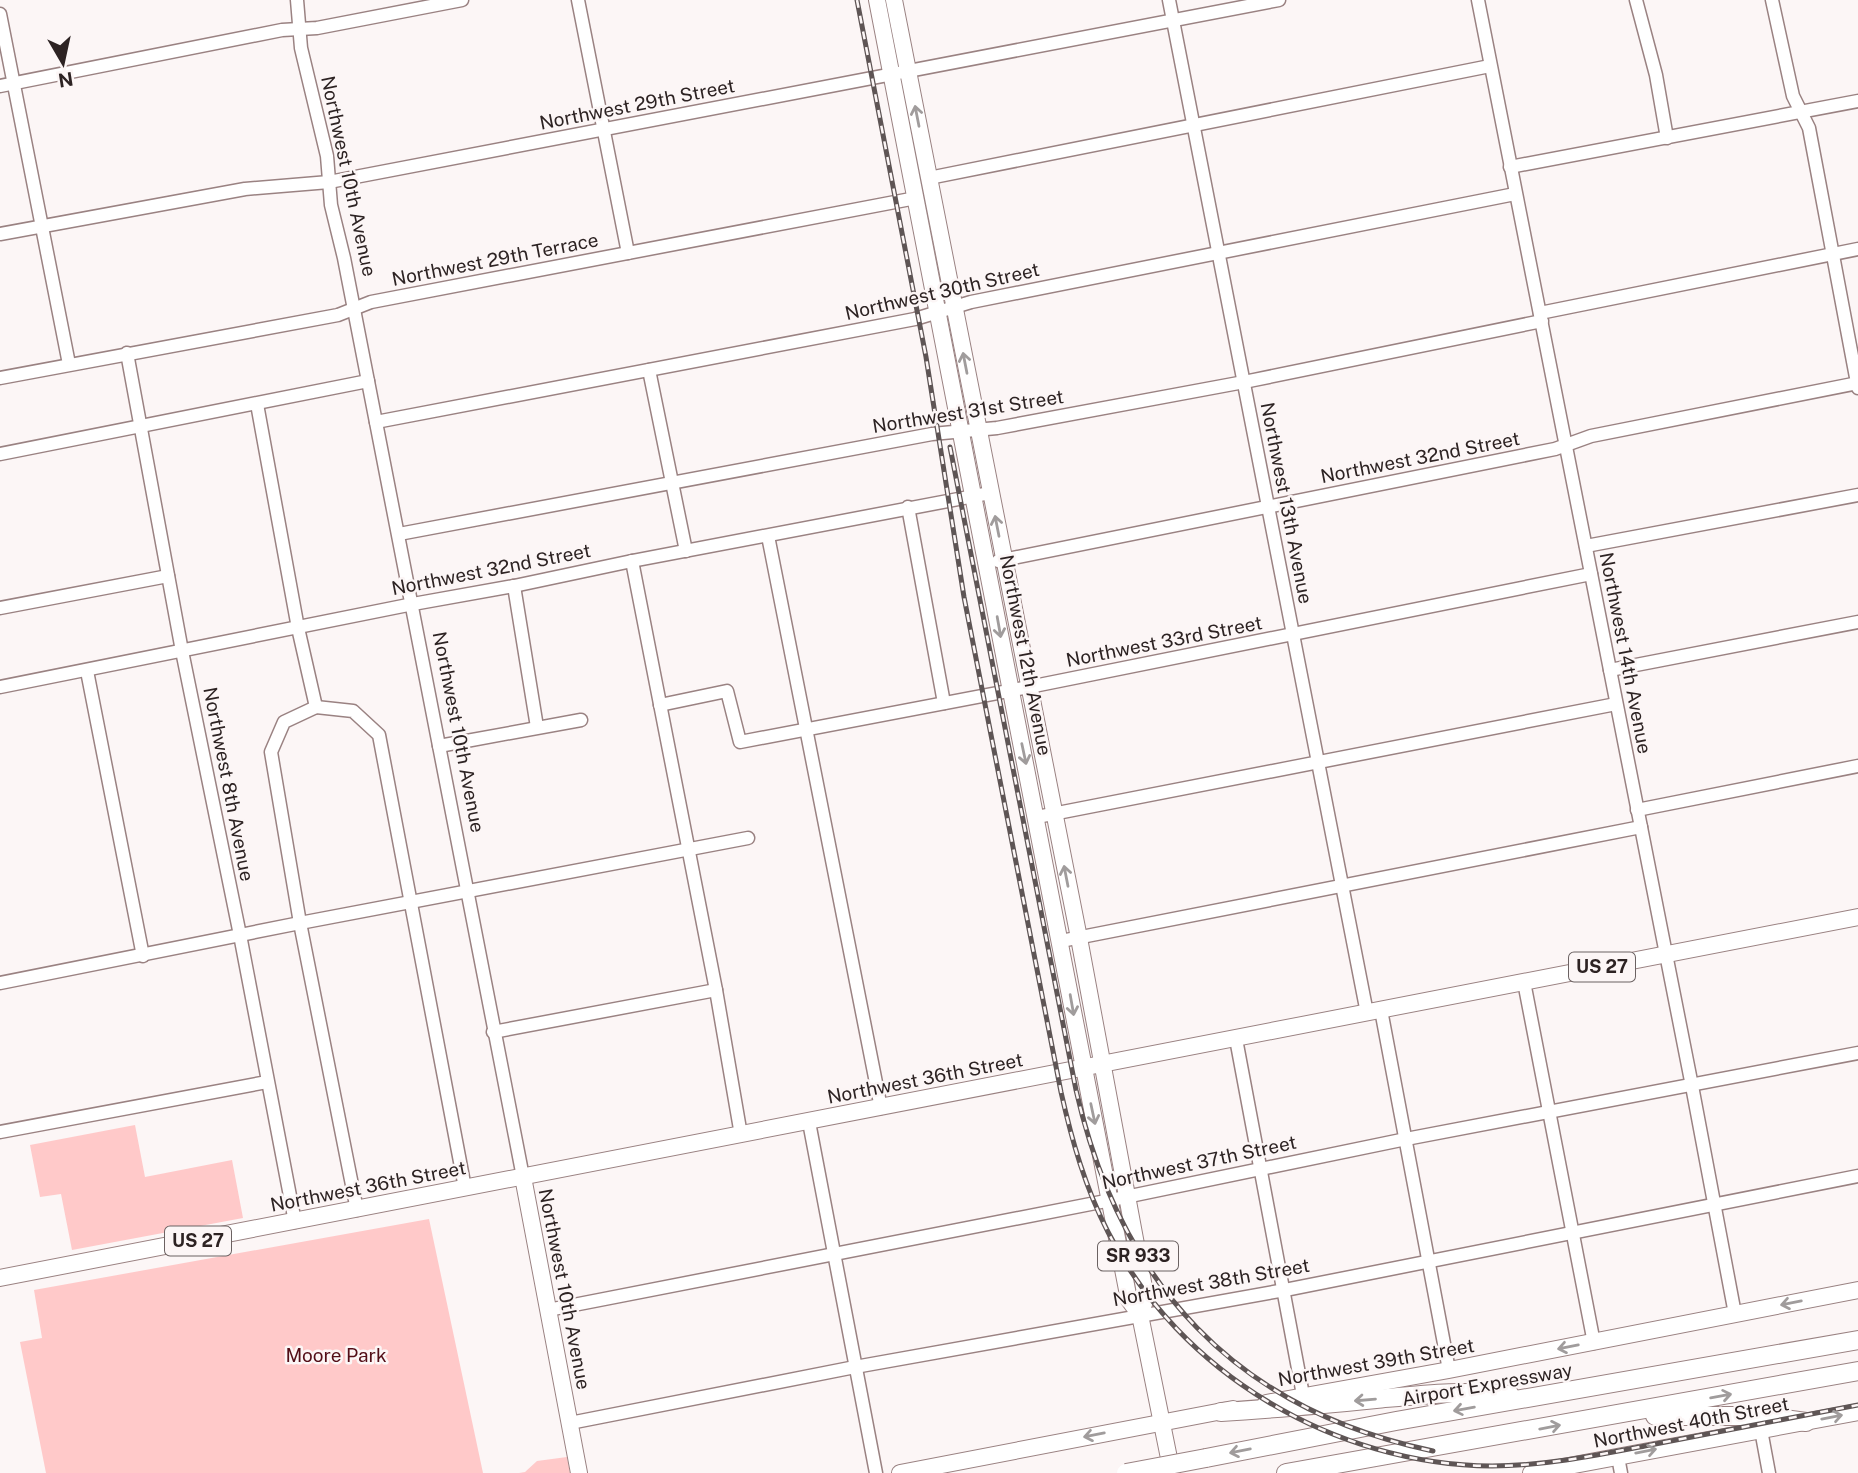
<svg xmlns="http://www.w3.org/2000/svg" width="1858" height="1473" viewBox="0 0 1858 1473" font-family="'Public Sans',sans-serif">
  <style>
    .green { fill: #ffc9c9 }
    .lines { fill: none; stroke-linecap: round; stroke-linejoin: round }
    .minor-casing { stroke: #9a8282; stroke-width: 15 }
    .major-casing { stroke: #9a8282; stroke-width: 18 }
    .highway-casing { stroke: #9a8282; stroke-width: 20 }
    .minor { stroke: #fff; stroke-width: 12 }
    .major { stroke: #fff; stroke-width: 16 }
    .highway { stroke: #fff; stroke-width: 18 }
    .rail-casing { stroke: #5e5555; stroke-width: 5 }
    .rail { stroke: #fcf6f6; stroke-width: 2.5; stroke-dasharray: 8; stroke-linecap: butt }
    .highway-bridge-casing { stroke: #9a8282; stroke-width: 20; stroke-linecap: butt }
    .highway-bridge { stroke: #fff; stroke-width: 18 }
    .oneway { stroke: #a09c9c }
    .labels { text-anchor: middle; stroke-width: 5; stroke-linejoin: round; paint-order: stroke }
    .shield { fill: #fcf6f6; stroke: #6b6262; stroke-width: 2 }
    .shield-label { font-size: 18px; font-weight: bold; fill: #2d2323 }
    .street-label { font-size: 19px; fill: #2d2323; stroke: #fcf6f6 }
    .park-label { font-size: 19px; fill: #530e17; stroke: #fcf6f6 }
  </style>
  <rect width="100%" height="100%" fill="#fcf6f6"/>
  <!-- green -->
  <g class="green">
    <polygon points="135,1125 145,1177 232,1160 243,1218 72,1250 61,1194 40,1197 30,1145"/>
    <polygon points="429,1219 483,1473 46,1473 20,1342 42,1338 34,1290"/>
    <polygon points="567,1457 570,1473 519,1473 525,1472 537,1461"/>
  </g>
  <g class="lines">
    <!-- minor casing -->
    <g class="minor-casing">
      <g id="minor">
        <polyline points="297,0 301,48 327,156 331,205 344,258 523,1177"/>
        <polyline points="578,0 628,253"/>
        <polyline points="1169,0 1367,1013"/>
        <polyline points="1478,0 1692,1086 1735,1314"/>
        <polyline points="1636,0 1656,75 1667,138"/>
        <polyline points="1772,0 1793,96 1809,128 1858,388"/>
        <polyline points="0,14 69,364"/>
        <polyline points="0,86 282,30 317,28 462,0"/>
        <polyline points="1510,167 1858,101"/>
        <polyline points="929,178 1490,66"/>
        <polyline points="0,234 245,189 329,182 1279,0"/>
        <polyline points="1540,313 1858,249"/>
        <polyline points="127,353 182,651 240,935 295,1222"/>
        <polyline points="649,370 686,551"/>
        <polyline points="0,378 338,315 371,302 916,198"/>
        <polyline points="257,404 298,628 316,707"/>
        <polyline points="376,422 915,319 971,302 1515,194"/>
        <polyline points="0,454 368,381"/>
        <polyline points="908,507 944,703"/>
        <polyline points="399,534 932,434 997,428 1244,382 1542,321"/>
        <polyline points="768,536 881,1108"/>
        <polyline points="1586,546 1858,495"/>
        <polyline points="632,561 716,990 741,1135"/>
        <polyline points="998,561 1555,449 1591,436 1858,383"/>
        <polyline points="514,586 537,727"/>
        <polyline points="0,608 168,576"/>
        <polyline points="1610,670 1858,622"/>
        <polyline points="87,671 143,956"/>
        <polyline points="0,687 413,604 514,586 632,561 990,493"/>
        <polyline points="660,705 727,691 740,742 1029,687 1591,574"/>
        <polyline points="316,707 353,711 379,735 465,1188"/>
        <polyline points="316,707 284,722 271,752 300,923 357,1210"/>
        <polyline points="439,746 581,720"/>
        <polyline points="1637,810 1858,766"/>
        <polyline points="1037,817 1616,704"/>
        <polyline points="1061,941 1641,827"/>
        <polyline points="1524,982 1594,1343"/>
        <polyline points="0,983 300,923 748,838"/>
        <polyline points="1381,1010 1449,1370"/>
        <polyline points="493,1032 716,990"/>
        <polyline points="1236,1039 1303,1395"/>
        <polyline points="809,1122 876,1473"/>
        <polyline points="0,1132 267,1082"/>
        <polyline points="548,1310 1111,1200 1406,1139 1858,1053"/>
        <polyline points="570,1423 855,1367 1285,1290 1858,1176"/>
        <polyline points="1761,1430 1769,1473"/>
        <polyline points="1618,1457 1621,1473"/>
      </g>
    </g>
    <!-- major casing -->
    <g class="major-casing">
      <g id="major">
        <polyline points="877,0 1129,1300 1140,1315 1172,1473"/>
        <polyline points="894,0 1079,938 1127,1196 1146,1298 1140,1315"/>
        <polyline points="523,1177 579,1473"/>
        <polyline points="0,1278 1858,917"/>
        <polyline points="1266,1403 1449,1370 1858,1290"/>
        <polyline points="900,1473 1233,1409"/>
        <polyline points="1531,1473 1858,1412"/>
      </g>
    </g>
    <!-- highway casing -->
    <g class="highway-casing">
      <g id="highway">
        <path d="M1221,1412C1273,1409 1325,1404 1376,1399C1421,1395 1466,1390 1510,1395"/>
        <polyline points="1655,1416 1763,1416 1806,1422"/>
        <polyline points="1206,1458 1396,1421 1858,1340"/>
        <polyline points="1286,1473 1858,1371"/>
      </g>
    </g>
    <!-- minor -->
    <use href="#minor" class="minor"/>
    <!-- major -->
    <use href="#major" class="major"/>
    <!-- highway -->
    <use href="#highway" class="highway"/>
    <!-- rail casing -->
    <g class="rail-casing">
      <g id="rail">
        <path d="M857,0L926,357L964,597L1061,1092C1072,1141 1085,1187 1108,1232C1179,1373 1335,1465 1492,1466C1545,1466 1598,1455 1650,1445C1719,1432 1789,1418 1858,1405"/>
        <path d="M950,447L1076,1090C1120,1284 1236,1410 1433,1451"/>
      </g>
    </g>
    <!-- rail -->
    <use href="#rail" class="rail"/>
    <!-- highway-bridge casing -->
    <g class="highway-bridge-casing">
      <polyline id="highway-bridge" points="1126,1473 1206,1458"/>
    </g>
    <!-- highway-bridge -->
    <use href="#highway-bridge" class="highway-bridge"/>
  </g>
  <!-- one-way arrows -->
  <defs><path id="oneway-shaft" d="M-6 0H5M1.5-3L5.5 0L1.5 3" fill="none" stroke-width="1.6" stroke-linecap="round" stroke-linejoin="round" transform="scale(1.75)"/></defs>
  <g class="oneway">
    <use href="#oneway-shaft" transform="translate(917 116) rotate(-101)"/>
    <use href="#oneway-shaft" transform="translate(965 363) rotate(-101)"/>
    <use href="#oneway-shaft" transform="translate(997 526) rotate(-101)"/>
    <use href="#oneway-shaft" transform="translate(999 627) rotate(80)"/>
    <use href="#oneway-shaft" transform="translate(1024 754) rotate(78)"/>
    <use href="#oneway-shaft" transform="translate(1066 876) rotate(-101)"/>
    <use href="#oneway-shaft" transform="translate(1072 1005) rotate(80)"/>
    <use href="#oneway-shaft" transform="translate(1093 1114) rotate(78)"/>
    <use href="#oneway-shaft" transform="translate(1791 1303) rotate(169)"/>
    <use href="#oneway-shaft" transform="translate(1568 1347) rotate(169)"/>
    <use href="#oneway-shaft" transform="translate(1721 1396) rotate(-10)"/>
    <use href="#oneway-shaft" transform="translate(1365 1400) rotate(175)"/>
    <use href="#oneway-shaft" transform="translate(1464 1409) rotate(170)"/>
    <use href="#oneway-shaft" transform="translate(1832 1417) rotate(-11)"/>
    <use href="#oneway-shaft" transform="translate(1550 1427) rotate(-11)"/>
    <use href="#oneway-shaft" transform="translate(1094 1435) rotate(169)"/>
    <use href="#oneway-shaft" transform="translate(1240 1451) rotate(169)"/>
    <use href="#oneway-shaft" transform="translate(1646 1451) rotate(-11)"/>
  </g>
  <g class="labels">
    <!-- shield labels -->
    <g class="shield">
      <rect x="1569" y="952.5" width="66" height="29" rx="5"/>
      <rect x="165" y="1226.5" width="66" height="29" rx="5"/>
      <rect x="1098" y="1241.5" width="80" height="29" rx="5"/>
    </g>
    <g class="shield-label">
      <text x="1602" y="973">US 27</text>
      <text x="198" y="1247">US 27</text>
      <text x="1138" y="1262">SR 933</text>
    </g>
    <!-- street labels -->
    <g class="street-label">
      <text transform="translate(637 104) rotate(-11)" y="7">Northwest 29th Street</text>
      <text transform="translate(349 176) rotate(78)" y="7">Northwest 10th Avenue</text>
      <text transform="translate(495 259) rotate(-11)" y="7">Northwest 29th Terrace</text>
      <text transform="translate(942 291) rotate(-13)" y="7">Northwest 30th Street</text>
      <text transform="translate(968 411) rotate(-9)" y="7">Northwest 31st Street</text>
      <text transform="translate(1420 457) rotate(-11)" y="7">Northwest 32nd Street</text>
      <text transform="translate(1287 503) rotate(79)" y="7">Northwest 13th Avenue</text>
      <text transform="translate(491 569) rotate(-11)" y="7">Northwest 32nd Street</text>
      <text transform="translate(1164 641) rotate(-11)" y="7">Northwest 33rd Street</text>
      <text transform="translate(1626 653) rotate(79)" y="7">Northwest 14th Avenue</text>
      <text transform="translate(1026 655) rotate(79)" y="7">Northwest 12th Avenue</text>
      <text transform="translate(459 732) rotate(79)" y="7">Northwest 10th Avenue</text>
      <text transform="translate(229 784) rotate(79)" y="7">Northwest 8th Avenue</text>
      <text transform="translate(925 1078) rotate(-11)" y="7">Northwest 36th Street</text>
      <text transform="translate(1199 1162) rotate(-12)" y="7">Northwest 37th Street</text>
      <text transform="translate(368 1186) rotate(-11)" y="7">Northwest 36th Street</text>
      <text transform="translate(1211 1282) rotate(-10)" y="7">Northwest 38th Street</text>
      <text transform="translate(565 1289) rotate(79)" y="7">Northwest 10th Avenue</text>
      <text transform="translate(1376 1362) rotate(-10)" y="7">Northwest 39th Street</text>
      <text transform="translate(1487 1384) rotate(-10)" y="7">Airport Expressway</text>
      <text transform="translate(1691 1422) rotate(-11)" y="7">Northwest 40th Street</text>
    </g>
    <!-- park labels -->
    <g class="park-label">
      <text x="336" y="1362">Moore Park</text>
    </g>
  </g>
  <!-- north arrow -->
  <g transform="translate(63 63) rotate(171)" stroke="#fcf6f6" stroke-width="5" paint-order="stroke">
  <path d="M0-5L12 26L0 18L-12 26Z" fill="#2d2323"/>
  <text y="-10" font-size="19" font-weight="bold" text-anchor="middle" fill="#2d2323">N</text>
  </g>
</svg>
